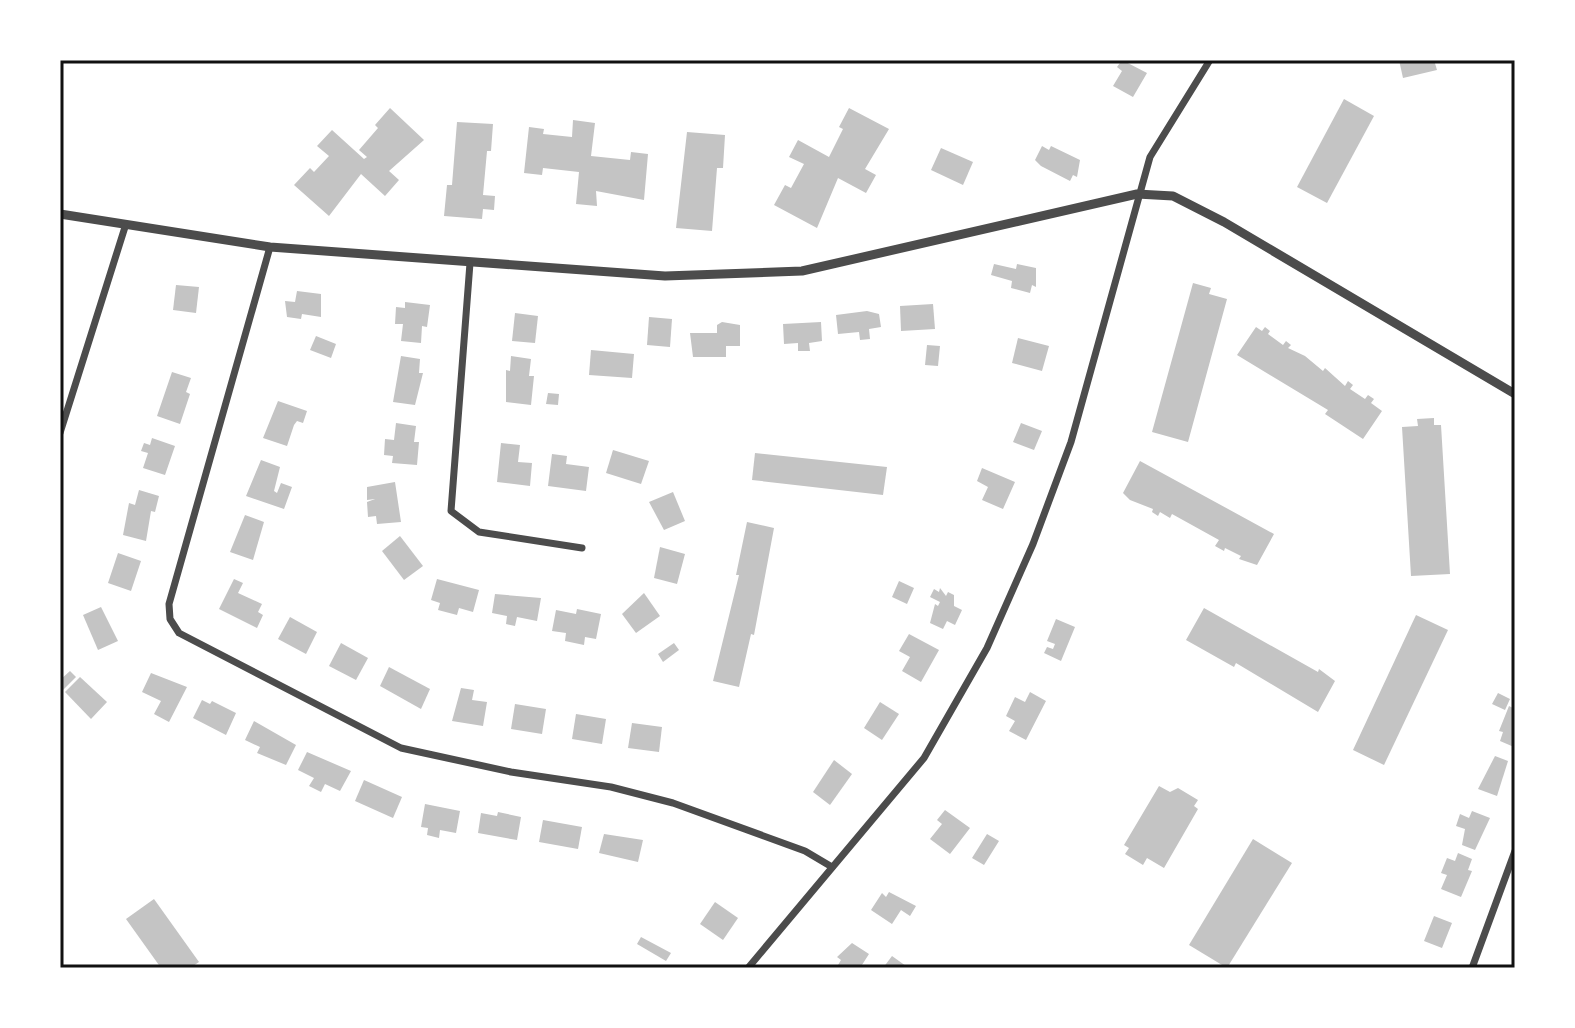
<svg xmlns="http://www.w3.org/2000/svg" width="1575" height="1028" viewBox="0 0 1575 1028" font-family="Quicksand,sans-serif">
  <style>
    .building { fill: #c4c4c4 }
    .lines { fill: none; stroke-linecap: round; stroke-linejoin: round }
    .minor { stroke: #4c4c4c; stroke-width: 7 }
    .tertiary { stroke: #4c4c4c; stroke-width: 9 }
    .neatline { fill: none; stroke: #111; stroke-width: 3 }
  </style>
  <rect width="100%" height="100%" fill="#fff"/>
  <!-- building -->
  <g class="building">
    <polygon points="1122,60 1147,73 1133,97 1113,86 1122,71 1117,67"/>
    <polygon points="1399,60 1434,60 1437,70 1403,78"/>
    <polygon points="1344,99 1374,116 1327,203 1297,187"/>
    <polygon points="390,108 424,140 389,171 399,180 385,196 361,174 329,216 294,185 310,168 314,172 329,156 317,146 332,130 364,159 367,157 359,150 378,128 375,125"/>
    <polygon points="849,108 889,129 865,169 876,175 866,193 838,178 817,228 774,205 785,185 791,188 804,164 789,157 798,140 829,157 843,129 839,127"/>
    <polygon points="573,120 595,123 591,156 630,160 631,152 648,154 644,200 596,191 597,206 576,204 579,172 543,168 542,175 524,173 529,127 544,129 543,134 572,137"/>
    <polygon points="457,122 493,124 491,151 487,151 483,195 495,196 494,210 483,209 482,219 444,216 447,185 452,185"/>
    <polygon points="687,132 725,135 723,168 717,168 712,231 676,228"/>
    <polygon points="1042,146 1049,150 1051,146 1080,160 1077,177 1073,175 1070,181 1041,166 1035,160"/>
    <polygon points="941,148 973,162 963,185 931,170"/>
    <polygon points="994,264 1016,269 1017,264 1036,268 1036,287 1032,285 1030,293 1011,288 1012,281 991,275"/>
    <polygon points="1193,283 1211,288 1209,294 1227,299 1188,442 1152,432"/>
    <polygon points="176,285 199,287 196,313 173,310"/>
    <polygon points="297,291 321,294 321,317 302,314 301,319 287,317 285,301 295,302"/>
    <polygon points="405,302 430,305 427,327 422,326 421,343 401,341 403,324 395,324 396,307 405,308"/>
    <polygon points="933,304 935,329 901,331 900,306"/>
    <polygon points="867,311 879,314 881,327 869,329 870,339 860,340 859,332 838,334 836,315"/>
    <polygon points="515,313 538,316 535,343 512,341"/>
    <polygon points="649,317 672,319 670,347 647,345"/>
    <polygon points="722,322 740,325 740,346 726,346 726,357 693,357 690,333 717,333 717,325"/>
    <polygon points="821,322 822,341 809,343 810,351 798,351 798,343 784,344 783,324"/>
    <polygon points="1256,327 1262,331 1265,327 1270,331 1268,334 1283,345 1286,341 1291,345 1288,348 1305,356 1323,371 1325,368 1345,386 1348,381 1353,385 1350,389 1365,399 1368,395 1374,399 1371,403 1382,411 1363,439 1325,414 1328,410 1237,355"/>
    <polygon points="316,336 336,344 331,358 310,350"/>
    <polygon points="1018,338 1049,346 1042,371 1012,363"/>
    <polygon points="927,345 940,346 938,366 925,365"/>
    <polygon points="591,350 634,354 632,378 589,375"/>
    <polygon points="401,356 420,359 419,373 423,373 415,405 393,402"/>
    <polygon points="511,356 531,359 529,376 534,376 531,405 506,402 506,370 510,371"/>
    <polygon points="172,372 191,378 186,392 190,394 180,424 157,416"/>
    <polygon points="548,393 559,394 558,405 546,404"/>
    <polygon points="278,401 307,411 303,423 297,421 294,425 287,446 263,438"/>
    <polygon points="1434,418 1434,425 1441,425 1450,574 1411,576 1402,427 1418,426 1417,419"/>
    <polygon points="396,423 416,426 414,442 419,442 417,465 392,463 393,456 384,455 385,439 394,440"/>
    <polygon points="1021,423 1042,431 1034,450 1013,442"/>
    <polygon points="152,438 175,446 165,475 143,468 148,453 141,451 144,443 150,445"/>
    <polygon points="501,443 520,445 518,462 532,463 530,486 497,482"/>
    <polygon points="613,450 649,461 641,484 606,473"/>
    <polygon points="755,453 887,467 883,495 752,480"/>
    <polygon points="552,454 567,456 566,464 589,467 586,491 548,486"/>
    <polygon points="261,460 280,467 274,491 277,493 281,483 292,487 284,509 246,496"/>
    <polygon points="1140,461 1274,534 1257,565 1239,559 1241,556 1225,548 1224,551 1215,546 1219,540 1172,514 1170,518 1160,512 1158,516 1152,512 1153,509 1130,500 1123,493"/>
    <polygon points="982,468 1015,482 1003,509 982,500 988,487 977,481"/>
    <polygon points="395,482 401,522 377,524 376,516 368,517 367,502 375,499 367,500 367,487"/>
    <polygon points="139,490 159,496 155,512 151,511 146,541 123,535 129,503 135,505"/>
    <polygon points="673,492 685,521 664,530 649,502"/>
    <polygon points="245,515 264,522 253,560 230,552"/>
    <polygon points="747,522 774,528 754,635 751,634 739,687 713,681 739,575 736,575"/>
    <polygon points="400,536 423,566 404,580 382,551"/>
    <polygon points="660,547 685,554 677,584 654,578"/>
    <polygon points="118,553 141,561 131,591 108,583"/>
    <polygon points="234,579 243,583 238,593 262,604 258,612 263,615 257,628 219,609"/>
    <polygon points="437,579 479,590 473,612 459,608 457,615 438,610 440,603 431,600"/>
    <polygon points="899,581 914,588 907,604 892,597"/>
    <polygon points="940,588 946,596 948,592 954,595 954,606 962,610 955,625 947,621 943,629 930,623 935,604 938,606 940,602 930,597 934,589 939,592"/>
    <polygon points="644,593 660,616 636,633 622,614"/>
    <polygon points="495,594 541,598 537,621 517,617 515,626 506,624 507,616 492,613"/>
    <polygon points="101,607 118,641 98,650 83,615"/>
    <polygon points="1204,608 1318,672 1319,669 1335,681 1318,712 1236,663 1234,667 1186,640"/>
    <polygon points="577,609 601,614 596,639 585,637 584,645 565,641 566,633 552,631 556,610 576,614"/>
    <polygon points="1416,615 1448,630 1384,765 1353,750"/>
    <polygon points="290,617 317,632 306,654 278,639"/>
    <polygon points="1056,619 1075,627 1061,661 1044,653 1047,647 1053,649 1055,644 1047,641"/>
    <polygon points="909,634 939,650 921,682 902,671 910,657 899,651"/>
    <polygon points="341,643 368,658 356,680 329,666"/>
    <polygon points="674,643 679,650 663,662 658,654"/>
    <polygon points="389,667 430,689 421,709 380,686"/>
    <polygon points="70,671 76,677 60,693 60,680"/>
    <polygon points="151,673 187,687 169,722 154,714 161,701 142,692"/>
    <polygon points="80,677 107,702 91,719 65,692"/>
    <polygon points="461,688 474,690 472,700 487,702 483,726 452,721"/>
    <polygon points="1030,692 1046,701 1026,740 1009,731 1015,721 1006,716 1015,697 1025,702"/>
    <polygon points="1498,693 1510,699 1505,710 1492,704"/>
    <polygon points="202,700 210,704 212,701 236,713 226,735 193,718"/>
    <polygon points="880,702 899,714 882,740 864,728"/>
    <polygon points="515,704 546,709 542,734 511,729"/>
    <polygon points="1509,706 1515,709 1514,747 1500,741 1503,732 1499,731"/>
    <polygon points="576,714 606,719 602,744 572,739"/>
    <polygon points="254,721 296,745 286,765 257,753 260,747 245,740"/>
    <polygon points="632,723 662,727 659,752 628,748"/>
    <polygon points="307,752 351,771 340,791 325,784 321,792 309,786 314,778 298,770"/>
    <polygon points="1495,756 1508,761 1497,796 1478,789"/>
    <polygon points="834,760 852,774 830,805 813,792"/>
    <polygon points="364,780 402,797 393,818 355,801"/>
    <polygon points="1159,786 1170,792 1178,788 1198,800 1194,806 1198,809 1164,868 1147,858 1143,865 1125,854 1129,848 1124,845"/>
    <polygon points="425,804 460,811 456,833 440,830 439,838 427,835 428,828 421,827"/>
    <polygon points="945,810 970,828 950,854 930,839 942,824 937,820"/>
    <polygon points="1472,811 1490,818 1475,850 1462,845 1465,829 1456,826 1460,814 1469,818"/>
    <polygon points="498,812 521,817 517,840 478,833 481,813 497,816"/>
    <polygon points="543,820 582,827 578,849 539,842"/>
    <polygon points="604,834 643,840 638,862 599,853"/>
    <polygon points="987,834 999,841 984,865 972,858"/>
    <polygon points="1253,839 1292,863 1227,968 1189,945"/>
    <polygon points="1458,853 1472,859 1468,870 1472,871 1461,897 1441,889 1447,875 1441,873 1447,858 1455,861"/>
    <polygon points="889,892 916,906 910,916 901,910 892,924 871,910 882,893 886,897"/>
    <polygon points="154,899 199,962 190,968 161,968 126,919"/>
    <polygon points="715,902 738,918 723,940 700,924"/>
    <polygon points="1434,916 1452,923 1442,948 1424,941"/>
    <polygon points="641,937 671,953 666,961 637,944"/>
    <polygon points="852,943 869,954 860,968 843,968 838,965 841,960 837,957"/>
    <polygon points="892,956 906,966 904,968 883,968"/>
  </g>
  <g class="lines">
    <!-- minor -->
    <g class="minor">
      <polyline points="270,247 169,604 170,619 179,633 401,748 511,772 611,787 673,803 805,851 832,867"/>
      <polyline points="470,263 451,511 479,532 582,548"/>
      <polyline points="60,433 125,227"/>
      <polyline points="748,968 924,758 987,648 1033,544 1071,442 1150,157 1210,60"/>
      <polyline points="1472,968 1515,851"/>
    </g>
    <!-- tertiary -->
    <polyline class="tertiary" points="60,214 270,247 665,276 802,271 1137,194 1173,196 1224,222 1515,394"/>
  </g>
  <!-- border -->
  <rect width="1575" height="1028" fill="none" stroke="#ffffff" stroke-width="124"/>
  <rect x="62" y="62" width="1451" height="904" class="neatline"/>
</svg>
